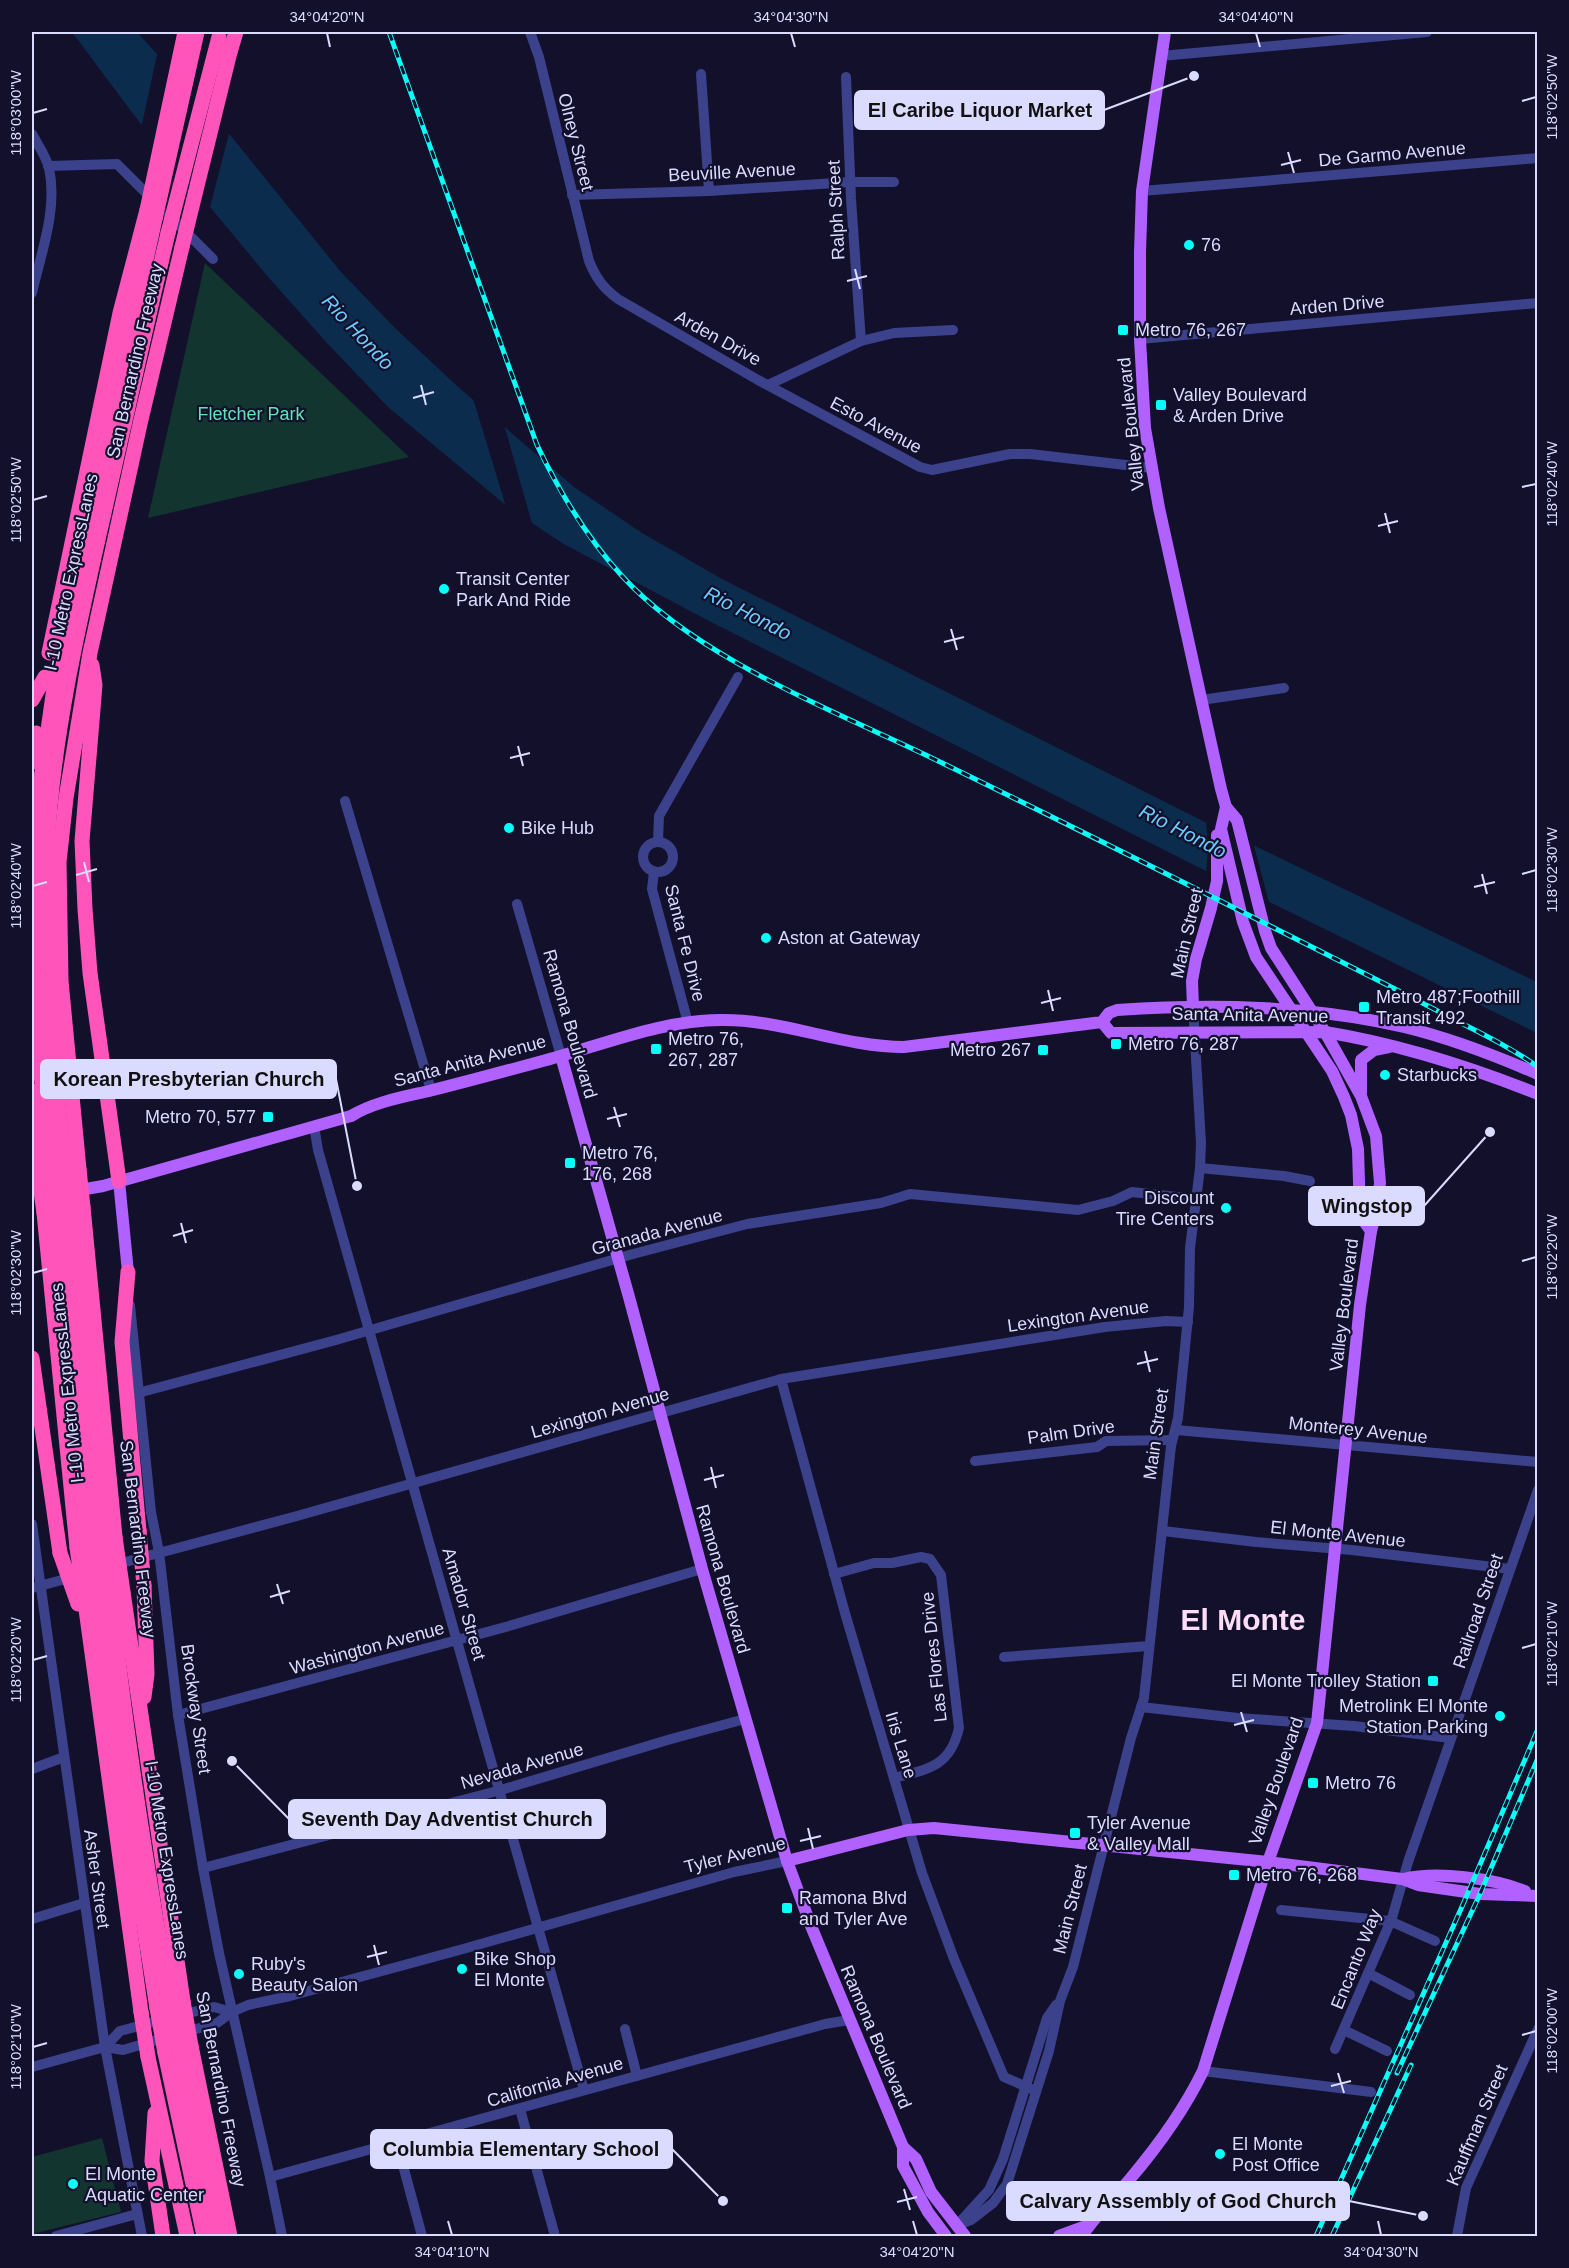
<svg xmlns="http://www.w3.org/2000/svg" width="1569" height="2268" viewBox="0 0 1569 2268" font-family="Arial,sans-serif">
  <style>
    .green { fill: #133530 }
    .water { fill: #0c2c4e }
    .pier { fill: #12102b }
    .lines { fill: none; stroke-linecap: round; stroke-linejoin: round }
    .minor { stroke: #3b418b; stroke-width: 10 }
    .major { stroke: #b161ff; stroke-width: 12 }
    .highway { stroke: #f5b; stroke-width: 15 }
    .rail-casing { stroke: #06fff9; stroke-width: 5 }
    .rail { stroke: #12102b; stroke-width: 3; stroke-dasharray: 9; stroke-linecap: butt }
    .highway-bridge { stroke: #f5b; stroke-width: 15 }
    .ticks { fill: none; stroke: #dadbff; stroke-width: 2 }
    .poi-dot { fill: #06fff9; stroke: #12102b; stroke-width: 2 }
    .labels { text-anchor: middle; stroke-width: 4.5; stroke-linejoin: round; paint-order: stroke }
    .street-label { font-size: 18px; fill: #dadbff; stroke: #12102b }
    .poi-label { font-size: 18px; fill: #dadbff; stroke: #12102b; text-anchor: start }
    .park-label { font-size: 18px; fill: #62e3b3; stroke: #12102b }
    .water-label { font-size: 20px; font-style: italic; fill: #68ccff; stroke: #12102b }
    .town-label { font-size: 30px; font-weight: bold; fill: #ffdcf7; stroke: #12102b }
    .leader { fill: none; stroke: #dadbff; stroke-width: 2 }
    .callout-dot { fill: #dadbff; stroke: #12102b; stroke-width: 2 }
    .callout { fill: #dadbff; stroke: #dadbff; stroke-width: 2 }
    .callout-label { font-size: 20px; text-anchor: middle; font-weight: bold; fill: #111 }
    .neatline { fill: none; stroke: #dadbff; stroke-width: 2 }
    .ticks-label { font-size: 15px; text-anchor: middle; fill: #dadbff }
  </style>
  <rect width="100%" height="100%" fill="#12102b"/>
  <!-- green -->
  <g class="green">
    <polygon points="205,263 409,457 148,518"/>
    <polygon points="102,2138 121,2212 32,2234 32,2157"/>
  </g>
  <!-- water -->
  <polygon class="water" points="72,32 137,32 231,136 341,272 395,328 456,385 574,487 642,533 722,579 1205,822 1537,982 1537,1033 1204,870 709,621 562,543 508,507 388,407 327,343 269,278 137,119"/>
  <!-- pier -->
  <g class="pier">
    <polygon points="158,50 230,130 209,211 141,129"/>
    <polygon points="472,395 503,421 533,527 507,510"/>
    <polygon points="1206,819 1253,842 1270,906 1206,875 1208,850"/>
  </g>
  <g class="lines">
    <!-- minor -->
    <g class="minor">
      <path d="M530,32L539,57L589,261C596,278 603,288 618,299L758,380L920,467L932,470L1010,454H1030L1152,468"/>
      <polyline points="1161,56 1427,32"/>
      <polyline points="701,74 709,191"/>
      <polyline points="846,77 851,199 861,341"/>
      <path d="M32,134C38,145 46,156 49,168C58,209 41,253 32,293"/>
      <polyline points="48,166 117,164 153,200"/>
      <polyline points="1142,191 1538,158"/>
      <polyline points="572,195 709,191 851,182 894,182"/>
      <polyline points="169,215 213,259"/>
      <polyline points="1140,339 1538,303"/>
      <polyline points="768,385 861,341 894,333 953,330"/>
      <polyline points="1201,700 1284,688"/>
      <polyline points="345,801 431,1090"/>
      <polyline points="658,841 659,816 738,677"/>
      <circle cx="658" cy="857" r="15"/>
      <polyline points="654,872 652,889 688,1023"/>
      <polyline points="517,904 561,1056"/>
      <polyline points="314,1126 318,1150 584,2090"/>
      <polyline points="1200,1168 1284,1176 1310,1181"/>
      <polyline points="130,1305 151,1512 159,1552 178,1715 203,1868 219,1953 270,2177 282,2236"/>
      <polyline points="781,1379 845,1613 922,1873 954,1959 1004,2077 1036,2091"/>
      <polyline points="138,1393 336,1340 633,1254 747,1224 881,1203 910,1194 1078,1210 1113,1201 1132,1192 1195,1199"/>
      <polyline points="1176,1430 1538,1462"/>
      <polyline points="975,1461 1097,1447 1106,1441 1172,1440"/>
      <polyline points="32,1524 105,2047 142,2236"/>
      <polyline points="1163,1531 1256,1542 1352,1550 1510,1569"/>
      <polyline points="114,1565 297,1516 781,1379 1105,1327 1166,1321 1188,1322"/>
      <path d="M834,1574L874,1563H892L921,1557L930,1559L941,1575L959,1728C950,1767 928,1769 894,1778"/>
      <polyline points="32,1588 73,1577"/>
      <polyline points="1004,1657 1149,1646"/>
      <polyline points="1141,1707 1238,1718 1354,1726 1450,1738"/>
      <polyline points="178,1715 509,1626 702,1569"/>
      <polyline points="32,1769 64,1757"/>
      <polyline points="203,1868 501,1790 671,1739 745,1719"/>
      <polyline points="1281,1910 1390,1921 1435,1941"/>
      <polyline points="32,1919 84,1903"/>
      <polyline points="1368,1973 1410,1995"/>
      <polyline points="180,2015 214,2007 232,2012"/>
      <polyline points="625,2029 637,2076"/>
      <polyline points="1344,2030 1387,2051"/>
      <polyline points="182,2033 217,2023 232,2012 248,2005 290,1996 463,1949 734,1872 787,1861"/>
      <polyline points="105,2047 120,2031 165,2019"/>
      <polyline points="1335,2049 1392,1918 1408,1862 1538,1490"/>
      <polyline points="32,2067 105,2047 123,2050 167,2037"/>
      <polyline points="1203,2071 1371,2092"/>
      <polyline points="520,2109 555,2236"/>
      <polyline points="397,2143 422,2236"/>
      <polyline points="270,2177 825,2024 849,2020"/>
      <polyline points="957,2225 971,2220 993,2203 1007,2184 1049,2051 1060,2001 1073,1967 1131,1738 1144,1698 1171,1446 1178,1418 1189,1307 1190,1248 1200,1168 1201,1143 1193,1007"/>
      <polyline points="957,2225 989,2190 1003,2159 1047,2018 1056,2005"/>
      <polyline points="56,2236 137,2214"/>
      <polyline points="1457,2236 1466,2188 1538,2029"/>
    </g>
    <!-- major -->
    <g class="major">
      <polyline points="1226,807 1221,829 1243,922 1256,957 1332,1071 1344,1097 1351,1115 1358,1149 1360,1216 1371,1231"/>
      <polyline points="1193,1007 1192,981 1196,959 1211,908 1217,881 1217,835"/>
      <path d="M1102,1022L1111,1033L1325,1032C1399,1044 1468,1066 1538,1094"/>
      <polyline points="561,1056 629,1297 702,1569 787,1861 811,1926 903,2147 903,2166 928,2212 946,2236"/>
      <polyline points="1361,1092 1361,1060 1374,1050 1389,1047"/>
      <polyline points="119,1181 128,1272"/>
      <path d="M74,1191L103,1186L351,1116C374,1102 403,1097 429,1091C465,1082 502,1072 539,1062C598,1047 662,1019 724,1020C785,1020 843,1047 904,1047L1102,1022L1109,1013L1117,1010C1212,1004 1310,1005 1404,1027C1450,1038 1494,1055 1538,1074"/>
      <polyline points="787,1861 908,1830 934,1828 1268,1862 1402,1879 1418,1885 1480,1894 1538,1896"/>
      <path d="M1403,1879C1437,1871 1493,1878 1525,1891"/>
      <polyline points="903,2147 916,2159 931,2192 965,2236"/>
      <polyline points="1059,2236 1089,2225"/>
      <path d="M1082,2236C1095,2216 1114,2198 1130,2179C1158,2146 1184,2110 1203,2071L1268,1862L1317,1723L1360,1305L1371,1231L1376,1213L1380,1183L1376,1136L1361,1096L1325,1032L1271,948L1265,931L1237,820L1226,807L1221,789L1159,508L1145,428L1140,339V252L1142,191L1165,32"/>
    </g>
    <!-- highway -->
    <g class="highway">
      <polyline points="230,52 236,32"/>
      <polyline points="49,653 120,313 147,210"/>
      <polyline points="92,665 95,685 82,841 85,909 90,973 119,1181"/>
      <polyline points="32,700 45,677"/>
      <polyline points="32,762 36,733"/>
      <polyline points="32,1091 39,1176"/>
      <polyline points="79,1169 61,981 59,862 66,798 90,653 140,424 182,247"/>
      <path d="M65,1172C54,1064 42,956 47,847C53,734 79,624 104,513C125,419 146,326 168,233"/>
      <polyline points="52,1174 41,1074 33,968 35,853 39,793 58,660 155,219"/>
      <polyline points="83,1207 115,1537"/>
      <polyline points="69,1209 104,1540"/>
      <polyline points="56,1211 91,1544"/>
      <polyline points="44,1213 77,1548"/>
      <polyline points="128,1272 122,1342 139,1531"/>
      <polyline points="32,1358 60,1553"/>
      <polyline points="144,1586 147,1674 144,1697"/>
      <polyline points="123,1592 183,2001"/>
      <path d="M111,1595C125,1732 147,1868 170,2004"/>
      <polyline points="97,1599 131,1844 157,2008"/>
      <polyline points="85,1602 141,2012"/>
      <polyline points="191,2046 230,2236"/>
      <polyline points="179,2049 217,2236"/>
      <polyline points="165,2053 204,2236"/>
      <polyline points="148,2057 187,2236"/>
      <polyline points="155,2113 152,2161 163,2236"/>
    </g>
    <!-- rail casing -->
    <g class="rail-casing">
      <g id="rail">
        <path d="M389,32L537,445C560,493 586,537 622,576C697,658 832,710 932,758C1062,821 1191,886 1320,951C1363,973 1406,994 1449,1017C1479,1032 1510,1047 1538,1067"/>
        <polyline points="1397,2073 1480,1894 1538,1758"/>
        <polyline points="1316,2236 1464,1902 1538,1729"/>
        <polyline points="1332,2236 1411,2065"/>
      </g>
    </g>
    <!-- rail -->
    <use href="#rail" class="rail"/>
    <!-- highway-bridge -->
    <g class="highway-bridge">
      <polyline points="147,210 185,32"/>
      <polyline points="155,219 197,32"/>
      <polyline points="168,233 219,37"/>
      <polyline points="182,247 230,52"/>
      <polyline points="79,1169 83,1207"/>
      <polyline points="65,1172 69,1209"/>
      <polyline points="52,1174 56,1211"/>
      <polyline points="39,1176 44,1213"/>
      <polyline points="139,1531 144,1586"/>
      <polyline points="115,1537 123,1592"/>
      <polyline points="104,1540 111,1595"/>
      <polyline points="91,1544 97,1599"/>
      <polyline points="77,1548 85,1602"/>
      <polyline points="60,1553 78,1604"/>
      <polyline points="183,2001 191,2046"/>
      <polyline points="170,2004 179,2049"/>
      <polyline points="157,2008 165,2053"/>
      <polyline points="141,2012 148,2057"/>
    </g>
  </g>
  <!-- ticks -->
  <path class="ticks" d="M327,33L330,47M791,33L795,47M1256,33L1260,47M1522,101L1536,97M33,113L47,109M1288,152L1294,173M1281,165L1301,160M855,269L860,289M847,281L867,276M421,385L426,405M413,398L434,392M1522,487L1536,484M33,500L47,496M1385,513L1390,533M1378,526L1398,521M951,629L957,650M944,642L964,637M518,746L523,766M510,758L530,753M84,862L89,882M1482,874L1487,894M1522,874L1536,870M76,875L97,869M33,886L47,882M1474,887L1495,882M1048,990L1053,1011M1041,1003L1061,998M614,1107L620,1127M607,1119L627,1114M181,1223L186,1243M173,1236L193,1230M1522,1261L1536,1257M33,1273L47,1269M1145,1351L1150,1372M1137,1364L1158,1359M711,1467L716,1488M704,1480L724,1475M277,1584L283,1604M270,1597L290,1591M1522,1648L1536,1644M33,1660L47,1656M1241,1712L1247,1732M1234,1725L1254,1720M808,1828L813,1849M800,1841L821,1836M374,1945L379,1965M367,1957L387,1952M1522,2035L1536,2031M33,2047L47,2043M1338,2073L1344,2093M1331,2086L1351,2081M904,2189L910,2210M897,2202L917,2197M448,2221L452,2235M913,2221L917,2235M1378,2221L1381,2235"/>
  <!-- markers -->
  <g class="poi-dot">
    <circle cx="1189" cy="245" r="6"/>
    <rect x="1117" y="324" width="12" height="12" rx="3"/>
    <rect x="1155" y="399" width="12" height="12" rx="3"/>
    <circle cx="444" cy="589" r="6"/>
    <circle cx="509" cy="828" r="6"/>
    <circle cx="766" cy="938" r="6"/>
    <rect x="1358" y="1001" width="12" height="12" rx="3"/>
    <rect x="1110" y="1038" width="12" height="12" rx="3"/>
    <rect x="650" y="1043" width="12" height="12" rx="3"/>
    <rect x="1037" y="1044" width="12" height="12" rx="3"/>
    <circle cx="1385" cy="1075" r="6"/>
    <rect x="262" y="1111" width="12" height="12" rx="3"/>
    <rect x="564" y="1157" width="12" height="12" rx="3"/>
    <circle cx="1226" cy="1208" r="6"/>
    <rect x="1427" y="1675" width="12" height="12" rx="3"/>
    <circle cx="1500" cy="1716" r="6"/>
    <rect x="1307" y="1777" width="12" height="12" rx="3"/>
    <rect x="1069" y="1827" width="12" height="12" rx="3"/>
    <rect x="1228" y="1869" width="12" height="12" rx="3"/>
    <rect x="781" y="1902" width="12" height="12" rx="3"/>
    <circle cx="462" cy="1969" r="6"/>
    <circle cx="239" cy="1974" r="6"/>
    <circle cx="1220" cy="2154" r="6"/>
    <circle cx="73" cy="2184" r="6"/>
  </g>
  <g class="labels">
    <!-- street labels -->
    <g class="street-label">
      <text transform="translate(576 142) rotate(76)" y="6">Olney Street</text>
      <text transform="translate(1392 154) rotate(-5)" y="6">De Garmo Avenue</text>
      <text transform="translate(732 172) rotate(-3)" y="6">Beuville Avenue</text>
      <text transform="translate(836 210) rotate(-93)" y="6">Ralph Street</text>
      <text transform="translate(1337 305) rotate(-5)" y="6">Arden Drive</text>
      <text transform="translate(718 338) rotate(29)" y="6">Arden Drive</text>
      <text transform="translate(135 361) rotate(-77)" y="6">San Bernardino Freeway</text>
      <text transform="translate(1131 424) rotate(-96)" y="6">Valley Boulevard</text>
      <text transform="translate(876 425) rotate(28)" y="6">Esto Avenue</text>
      <text transform="translate(71 572) rotate(-78)" y="6">I-10 Metro ExpressLanes</text>
      <text transform="translate(1187 933) rotate(-77)" y="6">Main Street</text>
      <text transform="translate(685 943) rotate(76)" y="6">Santa Fe Drive</text>
      <text transform="translate(1250 1015) rotate(1)" y="6">Santa Anita Avenue</text>
      <text transform="translate(570 1024) rotate(74)" y="6">Ramona Boulevard</text>
      <text transform="translate(470 1061) rotate(-15)" y="6">Santa Anita Avenue</text>
      <text transform="translate(657 1232) rotate(-15)" y="6">Granada Avenue</text>
      <text transform="translate(1344 1305) rotate(-83)" y="6">Valley Boulevard</text>
      <text transform="translate(1078 1316) rotate(-8)" y="6">Lexington Avenue</text>
      <text transform="translate(67 1383) rotate(-96)" y="6">I-10 Metro ExpressLanes</text>
      <text transform="translate(600 1413) rotate(-16)" y="6">Lexington Avenue</text>
      <text transform="translate(1358 1430) rotate(6)" y="6">Monterey Avenue</text>
      <text transform="translate(1071 1432) rotate(-8)" y="6">Palm Drive</text>
      <text transform="translate(1156 1434) rotate(-82)" y="6">Main Street</text>
      <text transform="translate(1338 1534) rotate(6)" y="6">El Monte Avenue</text>
      <text transform="translate(138 1539) rotate(83)" y="6">San Bernardino Freeway</text>
      <text transform="translate(723 1579) rotate(74)" y="6">Ramona Boulevard</text>
      <text transform="translate(464 1604) rotate(74)" y="6">Amador Street</text>
      <text transform="translate(1478 1611) rotate(-71)" y="6">Railroad Street</text>
      <text transform="translate(367 1648) rotate(-15)" y="6">Washington Avenue</text>
      <text transform="translate(934 1657) rotate(-96)" y="6">Las Flores Drive</text>
      <text transform="translate(196 1709) rotate(82)" y="6">Brockway Street</text>
      <text transform="translate(901 1745) rotate(73)" y="6">Iris Lane</text>
      <text transform="translate(522 1766) rotate(-16)" y="6">Nevada Avenue</text>
      <text transform="translate(1276 1781) rotate(-71)" y="6">Valley Boulevard</text>
      <text transform="translate(735 1855) rotate(-14)" y="6">Tyler Avenue</text>
      <text transform="translate(167 1860) rotate(81)" y="6">I-10 Metro ExpressLanes</text>
      <text transform="translate(97 1879) rotate(82)" y="6">Asher Street</text>
      <text transform="translate(1070 1909) rotate(-76)" y="6">Main Street</text>
      <text transform="translate(1356 1959) rotate(-68)" y="6">Encanto Way</text>
      <text transform="translate(876 2037) rotate(67)" y="6">Ramona Boulevard</text>
      <text transform="translate(555 2082) rotate(-16)" y="6">California Avenue</text>
      <text transform="translate(221 2089) rotate(79)" y="6">San Bernardino Freeway</text>
      <text transform="translate(1477 2125) rotate(-67)" y="6">Kauffman Street</text>
    </g>
    <!-- poi labels -->
    <g class="poi-label">
      <text x="1201" y="251">76</text>
      <text x="1135" y="336">Metro 76, 267</text>
      <text x="1173" y="401">Valley Boulevard<tspan x="1173" dy="21">&amp; Arden Drive</tspan></text>
      <text x="456" y="585">Transit Center<tspan x="456" dy="21">Park And Ride</tspan></text>
      <text x="521" y="834">Bike Hub</text>
      <text x="778" y="944">Aston at Gateway</text>
      <text x="1376" y="1003">Metro 487;Foothill<tspan x="1376" dy="21">Transit 492</tspan></text>
      <text x="668" y="1045">Metro 76,<tspan x="668" dy="21">267, 287</tspan></text>
      <text x="1128" y="1050">Metro 76, 287</text>
      <text x="1031" y="1056" text-anchor="end">Metro 267</text>
      <text x="1397" y="1081">Starbucks</text>
      <text x="256" y="1123" text-anchor="end">Metro 70, 577</text>
      <text x="582" y="1159">Metro 76,<tspan x="582" dy="21">176, 268</tspan></text>
      <text x="1214" y="1204" text-anchor="end">Discount<tspan x="1214" dy="21">Tire Centers</tspan></text>
      <text x="1421" y="1687" text-anchor="end">El Monte Trolley Station</text>
      <text x="1488" y="1712" text-anchor="end">Metrolink El Monte<tspan x="1488" dy="21">Station Parking</tspan></text>
      <text x="1325" y="1789">Metro 76</text>
      <text x="1087" y="1829">Tyler Avenue<tspan x="1087" dy="21">&amp; Valley Mall</tspan></text>
      <text x="1246" y="1881">Metro 76, 268</text>
      <text x="799" y="1904">Ramona Blvd<tspan x="799" dy="21">and Tyler Ave</tspan></text>
      <text x="474" y="1965">Bike Shop<tspan x="474" dy="21">El Monte</tspan></text>
      <text x="251" y="1970">Ruby's<tspan x="251" dy="21">Beauty Salon</tspan></text>
      <text x="1232" y="2150">El Monte<tspan x="1232" dy="21">Post Office</tspan></text>
      <text x="85" y="2180">El Monte<tspan x="85" dy="21">Aquatic Center</tspan></text>
    </g>
    <!-- park labels -->
    <g class="park-label">
      <text x="251" y="420">Fletcher Park</text>
    </g>
    <!-- water labels -->
    <g class="water-label">
      <text transform="translate(358 332) rotate(47)" y="7">Rio Hondo</text>
      <text transform="translate(748 613) rotate(27)" y="7">Rio Hondo</text>
      <text transform="translate(1183 831) rotate(27)" y="7">Rio Hondo</text>
    </g>
    <!-- town labels -->
    <g class="town-label">
      <text x="1243" y="1630">El Monte</text>
    </g>
  </g>
  <!-- callouts -->
  <path class="leader" d="M1194 76L1104 110M357 1186L336 1079M1490 1132L1424 1206M232 1761L289 1819M723 2201L672 2149M1423 2216L1349 2201"/>
  <g class="callout-dot">
    <circle cx="1194" cy="76" r="6"/>
    <circle cx="357" cy="1186" r="6"/>
    <circle cx="1490" cy="1132" r="6"/>
    <circle cx="232" cy="1761" r="6"/>
    <circle cx="723" cy="2201" r="6"/>
    <circle cx="1423" cy="2216" r="6"/>
  </g>
  <g class="callout">
    <rect x="855" y="91" width="249" height="38" rx="6"/>
    <rect x="41" y="1060" width="295" height="38" rx="6"/>
    <rect x="1309" y="1187" width="115" height="38" rx="6"/>
    <rect x="289" y="1800" width="316" height="38" rx="6"/>
    <rect x="371" y="2130" width="301" height="38" rx="6"/>
    <rect x="1007" y="2182" width="342" height="38" rx="6"/>
  </g>
  <g class="callout-label">
    <text x="980" y="117">El Caribe Liquor Market</text>
    <text x="189" y="1086">Korean Presbyterian Church</text>
    <text x="1367" y="1213">Wingstop</text>
    <text x="447" y="1826">Seventh Day Adventist Church</text>
    <text x="521" y="2156">Columbia Elementary School</text>
    <text x="1178" y="2208">Calvary Assembly of God Church</text>
  </g>
  <!-- border -->
  <rect width="1569" height="2268" fill="none" stroke="#12102b" stroke-width="66"/>
  <rect x="33" y="33" width="1503" height="2202" class="neatline"/>
  <g class="ticks-label">
    <text x="327" y="22">34°04'20"N</text>
    <text x="791" y="22">34°04'30"N</text>
    <text x="1256" y="22">34°04'40"N</text>
    <text transform="translate(1552 97) rotate(-90)" y="5">118°02'50"W</text>
    <text transform="translate(16 113) rotate(-90)" y="5">118°03'00"W</text>
    <text transform="translate(1552 484) rotate(-90)" y="5">118°02'40"W</text>
    <text transform="translate(16 500) rotate(-90)" y="5">118°02'50"W</text>
    <text transform="translate(1552 870) rotate(-90)" y="5">118°02'30"W</text>
    <text transform="translate(16 886) rotate(-90)" y="5">118°02'40"W</text>
    <text transform="translate(1552 1257) rotate(-90)" y="5">118°02'20"W</text>
    <text transform="translate(16 1273) rotate(-90)" y="5">118°02'30"W</text>
    <text transform="translate(1552 1644) rotate(-90)" y="5">118°02'10"W</text>
    <text transform="translate(16 1660) rotate(-90)" y="5">118°02'20"W</text>
    <text transform="translate(1552 2031) rotate(-90)" y="5">118°02'00"W</text>
    <text transform="translate(16 2047) rotate(-90)" y="5">118°02'10"W</text>
    <text x="452" y="2257">34°04'10"N</text>
    <text x="917" y="2257">34°04'20"N</text>
    <text x="1381" y="2257">34°04'30"N</text>
  </g>
</svg>
